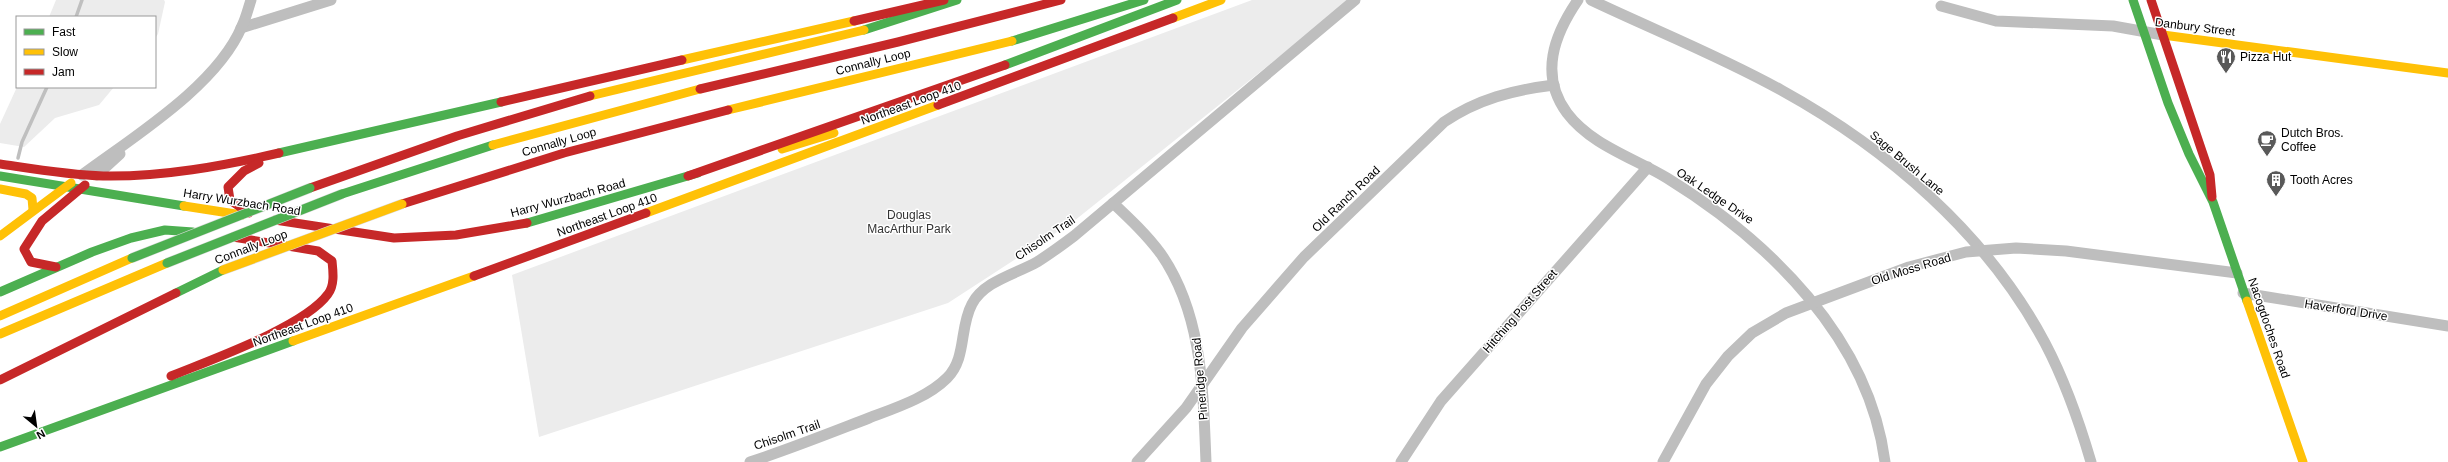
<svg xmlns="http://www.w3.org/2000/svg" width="2448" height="462" viewBox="0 0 2448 462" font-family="Helvetica,sans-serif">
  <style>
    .green { fill: #ececec }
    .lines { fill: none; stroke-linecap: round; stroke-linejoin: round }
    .stream { stroke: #bfbfbf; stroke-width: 3.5 }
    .street { stroke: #bebebe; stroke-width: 11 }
    .fast { stroke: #4caf50; stroke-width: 9 }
    .slow { stroke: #ffc107; stroke-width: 9 }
    .jam { stroke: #c62828; stroke-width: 9 }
    .fast-bridge-casing { stroke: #dbdbdb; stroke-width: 10; stroke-linecap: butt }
    .slow-bridge-casing { stroke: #dbdbdb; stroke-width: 10; stroke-linecap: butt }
    .fast-bridge { stroke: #4caf50; stroke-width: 9 }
    .slow-bridge { stroke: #ffc107; stroke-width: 9 }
    .labels { text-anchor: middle; stroke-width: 3; stroke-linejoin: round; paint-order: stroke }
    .street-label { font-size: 12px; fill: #000; stroke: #fff }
    .poi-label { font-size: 12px; fill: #000; stroke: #fff; text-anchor: start }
    .park-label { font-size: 12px; fill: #333; stroke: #fff }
  </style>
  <rect width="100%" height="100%" fill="#fff"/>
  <!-- green -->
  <g class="green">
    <polygon points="56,0 164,0 165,2 158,34 155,38 155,17 49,17"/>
    <polygon points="1252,0 1350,0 1074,221 948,303 539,437 512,275"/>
    <polygon points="17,87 114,87 99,105 55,118 24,147 0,143 0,124"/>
  </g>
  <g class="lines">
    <!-- stream -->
    <g class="stream">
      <polyline points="76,17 82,0"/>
      <polyline points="18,158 22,142 47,87"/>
    </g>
    <!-- street -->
    <g class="street">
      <path d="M1578,0C1554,35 1539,75 1567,113C1591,145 1634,158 1667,178C1769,241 1869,338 1885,462"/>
      <path d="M1591,0C1654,30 1720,56 1781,90C1888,149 1987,234 2045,343C2065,381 2079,421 2091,462"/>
      <polyline points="1941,6 1996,21 2113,26 2163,35"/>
      <polyline points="241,28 331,0"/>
      <path d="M82,175C133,137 217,86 242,26C246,18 248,9 251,0"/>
      <polyline points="97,175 120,154"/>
      <path d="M1113,203C1130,219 1147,235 1161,254C1203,315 1203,391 1206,462"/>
      <polyline points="2243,293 2448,326"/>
      <path d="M750,462C790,449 830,433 869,418C895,408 927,398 947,378C967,358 959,328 972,304C984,281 1016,274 1037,262C1050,254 1062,245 1074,236L1355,0"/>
      <path d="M1137,462L1186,408L1242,328L1304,257L1444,122C1478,99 1513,90 1554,85"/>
      <polyline points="1401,462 1441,401 1648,167"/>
      <polyline points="1663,462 1706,384 1728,356 1752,333 1786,313 1909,267 1966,252 2016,248 2066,251 2237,273"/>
    </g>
    <!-- fast -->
    <g class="fast">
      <polyline points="2133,0 2168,103 2189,154 2213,202 2247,301"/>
      <polyline points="864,30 957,0"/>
      <polyline points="1012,41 1144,0"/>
      <polyline points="1005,65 1177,0"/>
      <polyline points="279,153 501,102"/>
      <polyline points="0,176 184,206"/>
      <polyline points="342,194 493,145"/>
      <polyline points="527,223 698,173"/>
      <polyline points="0,292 92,252 131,238 165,230 193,232"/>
      <polyline points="176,293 223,270"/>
      <polyline points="0,447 293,341"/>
    </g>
    <!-- slow -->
    <g class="slow">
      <polyline points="1173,18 1221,0"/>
      <polyline points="2163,35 2448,73"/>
      <polyline points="682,60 854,21"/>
      <polyline points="590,96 864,30"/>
      <polyline points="728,110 1012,41"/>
      <polyline points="493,145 700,89"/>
      <polyline points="782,149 834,133"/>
      <polyline points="0,189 26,194 32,198 33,210"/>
      <polyline points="184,206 242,215"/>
      <polyline points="646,213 938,105"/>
      <polyline points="0,236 71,183"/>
      <polyline points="2247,301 2303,462"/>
      <polyline points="0,316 132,258"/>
      <polyline points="0,334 167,263"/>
      <polyline points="293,341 474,276"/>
    </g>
    <!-- jam -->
    <g class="jam">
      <polyline points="2151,0 2210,175 2212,197"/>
      <polyline points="854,21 944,0"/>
      <polyline points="700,89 898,42 1061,0"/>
      <polyline points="501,102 682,60"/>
      <polyline points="938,105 1173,18"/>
      <path d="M0,164C34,169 69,175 103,176C163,177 222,166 279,153"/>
      <polyline points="688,176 1005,65"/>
      <polyline points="310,188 457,136 590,96"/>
      <polyline points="402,204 564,153 728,110"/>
      <polyline points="249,213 230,200 228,187 244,171 259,163"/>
      <polyline points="275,220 394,238 456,235 527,223"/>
      <polyline points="56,267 31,262 24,249 42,221 85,185"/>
      <polyline points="474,276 646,213"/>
      <path d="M171,376C210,360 304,327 328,294C335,285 333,271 332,261L318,251L233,237"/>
      <polyline points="0,380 176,293"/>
    </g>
    <!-- fast-bridge casing -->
    <g class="fast-bridge-casing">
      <g id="fast-bridge">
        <polyline points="132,258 310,188"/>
        <polyline points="167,263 342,194"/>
      </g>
    </g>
    <!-- slow-bridge casing -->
    <g class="slow-bridge-casing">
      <polyline id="slow-bridge" points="223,270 402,204"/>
    </g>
    <!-- fast-bridge -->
    <use href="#fast-bridge" class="fast-bridge"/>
    <!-- slow-bridge -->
    <use href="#slow-bridge" class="slow-bridge"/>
  </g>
  <!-- icons -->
  <defs>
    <g id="restaurant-pin" transform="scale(1)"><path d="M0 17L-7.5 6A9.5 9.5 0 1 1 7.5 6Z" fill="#595959" stroke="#fff"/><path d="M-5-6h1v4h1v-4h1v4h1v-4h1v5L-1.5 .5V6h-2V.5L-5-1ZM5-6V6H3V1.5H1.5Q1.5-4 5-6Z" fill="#fff"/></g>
    <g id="cafe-pin" transform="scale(1)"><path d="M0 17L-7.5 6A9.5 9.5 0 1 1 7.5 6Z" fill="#595959" stroke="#fff"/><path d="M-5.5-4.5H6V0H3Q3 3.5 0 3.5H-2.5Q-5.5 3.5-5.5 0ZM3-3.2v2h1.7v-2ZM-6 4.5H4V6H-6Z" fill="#fff"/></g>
    <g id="building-pin" transform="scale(1)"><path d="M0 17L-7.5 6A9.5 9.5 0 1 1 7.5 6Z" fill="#595959" stroke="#fff"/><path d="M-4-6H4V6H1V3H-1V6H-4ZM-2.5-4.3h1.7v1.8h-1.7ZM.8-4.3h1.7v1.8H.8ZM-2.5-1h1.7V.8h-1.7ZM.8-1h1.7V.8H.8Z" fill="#fff"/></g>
  </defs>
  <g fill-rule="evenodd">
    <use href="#restaurant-pin" x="2226" y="57"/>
    <use href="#cafe-pin" x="2267" y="140"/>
    <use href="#building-pin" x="2276" y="180"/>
  </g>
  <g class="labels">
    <!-- street labels -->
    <g class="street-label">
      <text transform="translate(2195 27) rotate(7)" y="4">Danbury Street</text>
      <text transform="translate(873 62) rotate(-14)" y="4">Connally Loop</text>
      <text transform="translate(911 103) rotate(-20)" y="4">Northeast Loop 410</text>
      <text transform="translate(559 142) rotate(-16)" y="4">Connally Loop</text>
      <text transform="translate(1907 163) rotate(40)" y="4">Sage Brush Lane</text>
      <text transform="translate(1715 196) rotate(34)" y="4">Oak Ledge Drive</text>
      <text transform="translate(568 198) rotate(-15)" y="4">Harry Wurzbach Road</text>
      <text transform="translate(1346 199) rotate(-44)" y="4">Old Ranch Road</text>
      <text transform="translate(242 202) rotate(9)" y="4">Harry Wurzbach Road</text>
      <text transform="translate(607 215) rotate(-20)" y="4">Northeast Loop 410</text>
      <text transform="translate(1045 238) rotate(-34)" y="4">Chisolm Trail</text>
      <text transform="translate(251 247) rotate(-21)" y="4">Connally Loop</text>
      <text transform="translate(1911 269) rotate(-17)" y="4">Old Moss Road</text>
      <text transform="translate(2346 310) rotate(9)" y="4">Haverford Drive</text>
      <text transform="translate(1520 311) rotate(-49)" y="4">Hitching Post Street</text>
      <text transform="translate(303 325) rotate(-20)" y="4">Northeast Loop 410</text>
      <text transform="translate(2269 328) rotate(71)" y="4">Nacogdoches Road</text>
      <text transform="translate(1200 379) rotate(-95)" y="4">Pineridge Road</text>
      <text transform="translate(787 435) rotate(-19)" y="4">Chisolm Trail</text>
    </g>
    <!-- poi labels -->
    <g class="poi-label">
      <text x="2240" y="61">Pizza Hut</text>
      <text x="2281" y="137">Dutch Bros.<tspan x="2281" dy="14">Coffee</tspan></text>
      <text x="2290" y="184">Tooth Acres</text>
    </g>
    <!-- park labels -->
    <g class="park-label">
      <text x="909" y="219">Douglas<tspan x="909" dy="14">MacArthur Park</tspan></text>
    </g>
  </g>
  <!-- legend -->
  <rect x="16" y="16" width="140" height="72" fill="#ffffff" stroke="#999999"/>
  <rect x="24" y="29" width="20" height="6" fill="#4caf50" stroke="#999999"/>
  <text x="52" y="36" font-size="12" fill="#000000">Fast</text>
  <rect x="24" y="49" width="20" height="6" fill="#ffc107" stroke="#999999"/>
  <text x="52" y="56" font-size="12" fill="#000000">Slow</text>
  <rect x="24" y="69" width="20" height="6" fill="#c62828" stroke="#999999"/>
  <text x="52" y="76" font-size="12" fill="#000000">Jam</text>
  <!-- north arrow -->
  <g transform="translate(36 426) rotate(151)" stroke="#ffffff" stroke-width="3" paint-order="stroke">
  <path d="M0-3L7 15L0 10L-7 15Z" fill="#000000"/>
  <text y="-6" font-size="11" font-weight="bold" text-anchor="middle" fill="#000000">N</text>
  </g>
</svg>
